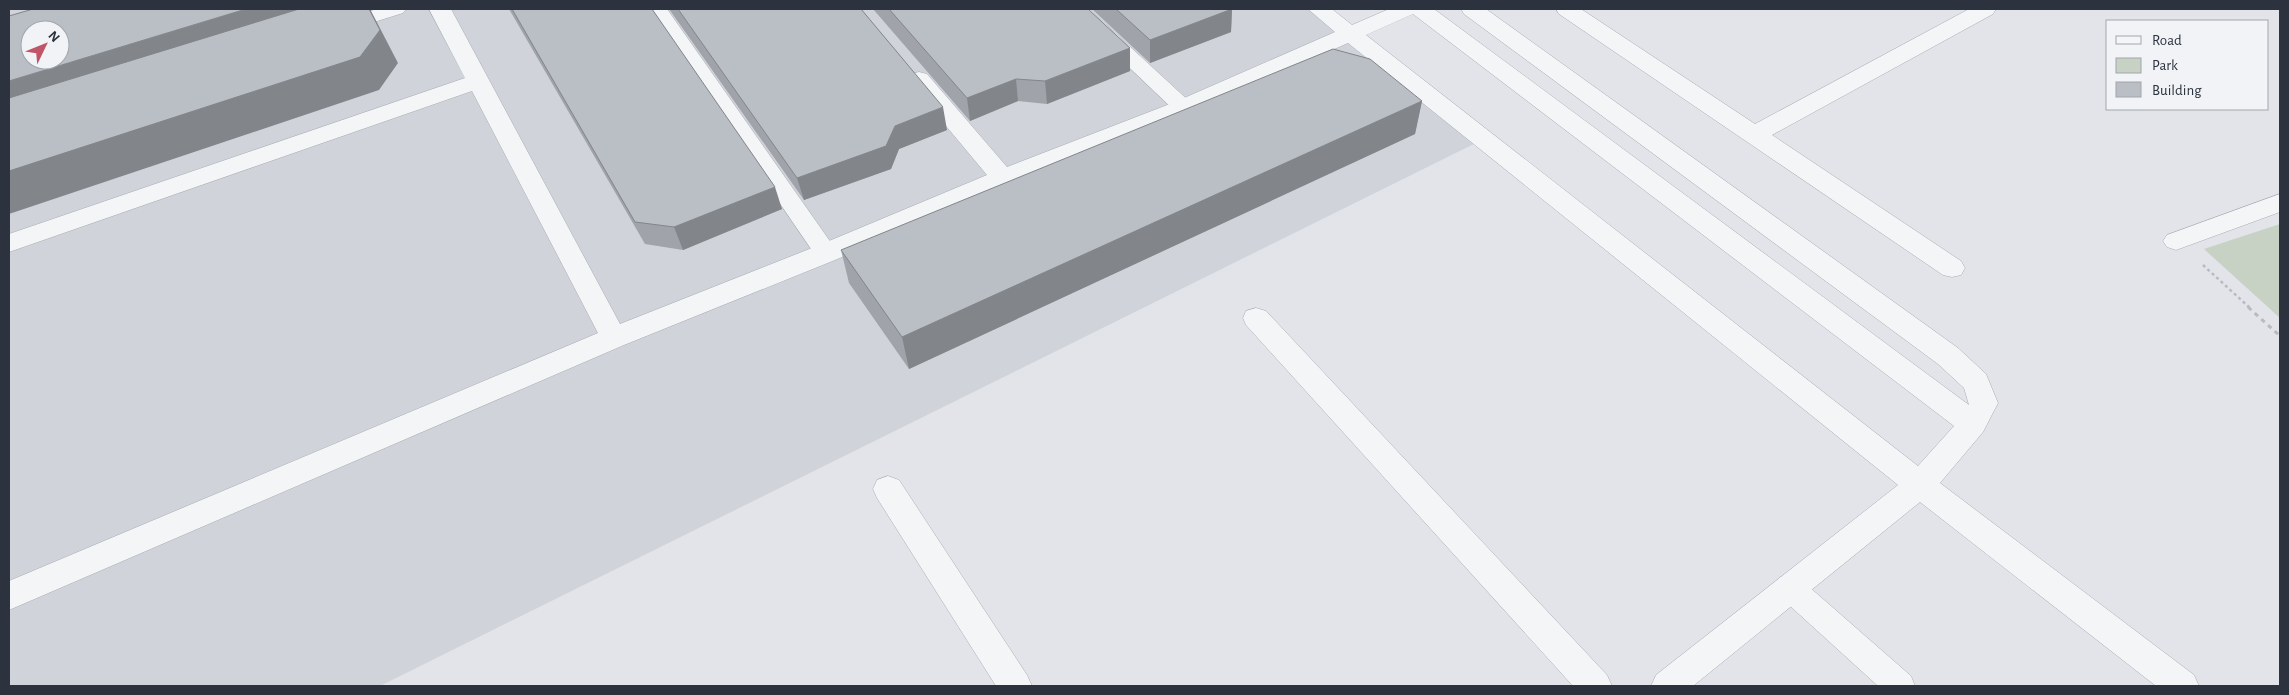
<svg xmlns="http://www.w3.org/2000/svg" width="2289" height="695" viewBox="0 0 2289 695" font-family="'Alegreya Sans',sans-serif">
  <style>
    .built { fill: #d0d4da; fill-rule: evenodd }
    .green { fill: #c7d1c4 }
    .lines { fill: none; stroke-linecap: round; stroke-linejoin: round }
    .service-casing { stroke: #a8abb2; stroke-width: 1 }
    .minor-casing { stroke: #a8abb2; stroke-width: 1 }
    .path-far1 { stroke: #b8bbc0; stroke-width: 2.5; stroke-dasharray: 3 3; stroke-linecap: butt }
    .path { stroke: #b8bbc0; stroke-width: 3; stroke-dasharray: 4.5 4.5; stroke-linecap: butt }
    .service { fill: #f4f5f7; fill-rule: evenodd }
    .minor { fill: #f4f5f7; fill-rule: evenodd }
    .wall { fill: #a0a3a9 }
    .shaded-wall { fill: #82858a }
    .building { fill: #babec5; stroke: #82858a; fill-rule: evenodd }
  </style>
  <rect width="100%" height="100%" fill="#e2e4e9"/>
  <!-- built -->
  <path class="built" d="M9,9H1325L1484,139L380,686H9ZM30,30H60V60H30Z"/>
  <!-- green -->
  <polygon class="green" points="2280,224 2280,318 2204,249"/>
  <g class="lines">
    <!-- service casing -->
    <g class="service-casing">
      <g id="service">
        <polygon points="377,9 406,9 403,13 342,32 335,30 332,26 335,22"/>
        <polygon points="647,9 667,9 834,247 838,253 834,259 826,261 818,259"/>
        <polygon points="1068,9 1089,9 1190,102 1194,107 1190,112 1183,114 1176,112"/>
        <polygon points="1789,574 1799,578 1911,676 1915,686 1878,686 1779,596 1775,587 1779,578"/>
      </g>
    </g>
    <!-- minor casing -->
    <g class="minor-casing">
      <g id="minor">
        <path d="M429,9H451L620,324L817,246L987,175L911,84L908,79L911,74L919,72L927,74L1007,167L1175,102L1335,32L1308,9H1332L1352,25L1389,9H1434L1969,405L1964,388L1938,364L1464,14L1461,9H1486L1958,348L1986,374L1998,403L1983,432L1940,483L2194,675L2199,686H2156L1920,502L1693,686H1651L1656,675L1898,485L1348,43L1191,112L1012,184L835,260L624,345L9,610V581L598,333L472,91L9,252V234L465,78ZM1413,14L1954,426L1918,466L1366,35Z"/>
        <polygon points="1556,9 1581,9 1755,124 1969,9 1996,9 1993,14 1772,135 1961,261 1965,268 1961,275 1952,277 1943,275 1559,14"/>
        <polygon points="2280,194 2280,212 2176,250 2167,247 2163,241 2167,235"/>
        <polygon points="1256,308 1266,311 1607,675 1612,686 1573,686 1246,325 1243,318 1246,311"/>
        <polygon points="888,476 899,480 1027,675 1032,686 996,686 877,498 873,489 877,480"/>
      </g>
    </g>
    <!-- path-far1 -->
    <polyline class="path-far1" points="2203,265 2250,308"/>
    <!-- path -->
    <polyline class="path" points="2248,307 2280,336"/>
    <!-- service -->
    <use href="#service" class="service"/>
    <!-- minor -->
    <use href="#minor" class="minor"/>
  </g>
  <!-- wall -->
  <g class="wall">
    <polygon points="509,9 652,9 782,209 683,250 645,244"/>
    <polygon points="669,9 861,9 947,130 899,149 891,169 804,200"/>
    <polygon points="873,9 1088,9 1130,48 1130,71 1047,104 1018,101 970,121"/>
    <polygon points="1092,9 1232,9 1231,32 1150,63"/>
    <polygon points="1422,101 1415,134 909,369 849,283 841,250"/>
  </g>
  <!-- shaded-wall -->
  <g class="shaded-wall">
    <polygon points="246,9 371,9 370,9 398,63 379,90 9,214 9,81"/>
    <polygon points="1232,9 1231,32 1150,63 1150,40"/>
    <polygon points="1130,48 1130,71 1047,104 1045,81"/>
    <polygon points="1016,79 1018,101 970,121 967,98"/>
    <polygon points="1422,101 1415,134 909,369 902,337"/>
    <polygon points="943,107 947,130 899,149 891,169 804,200 797,178 895,126"/>
    <polygon points="775,187 782,209 683,250 674,227"/>
  </g>
  <!-- building -->
  <g class="building">
    <path d="M33,9H246L9,81V16ZM30,30H60V60H30Z"/>
    <polygon points="299,9 369,9 380,30 360,57 9,171 9,98"/>
    <polygon points="512,9 652,9 775,187 674,227 635,222"/>
    <polygon points="678,9 861,9 943,107 895,126 886,146 797,178"/>
    <polygon points="889,9 1088,9 1130,48 1045,81 1016,79 967,98"/>
    <polygon points="1116,9 1232,9 1150,40"/>
    <polygon points="1333,49 1370,59 1422,101 902,337 841,250"/>
  </g>
  <!-- border -->
  <rect width="2289" height="695" fill="none" stroke="#2c333e" stroke-width="20"/>
  <!-- legend -->
  <rect x="2106" y="20" width="162" height="90" fill="#f1f3f6" stroke="#a2a6ac"/>
  <rect x="2116" y="36" width="25" height="8" fill="#f4f5f7" stroke="#a2a6ac"/>
  <text x="2152" y="45" font-size="15" fill="#2c333e">Road</text>
  <rect x="2116" y="58" width="25" height="15" fill="#c7d1c4" stroke="#a2a6ac"/>
  <text x="2152" y="70" font-size="15" fill="#2c333e">Park</text>
  <rect x="2116" y="82" width="25" height="15" fill="#babec5" stroke="#a2a6ac"/>
  <text x="2152" y="95" font-size="15" fill="#2c333e">Building</text>
  <!-- north arrow -->
  <g transform="translate(45 45) rotate(47)"><circle r="24" fill="#f1f3f6" stroke="#a2a6ac"/>
  <path d="M0-4L9 19L0 12L-9 19Z" fill="#bf5567"/>
  <text y="-8" font-size="14" font-weight="bold" text-anchor="middle" fill="#2c333e">N</text>
  </g>
</svg>
